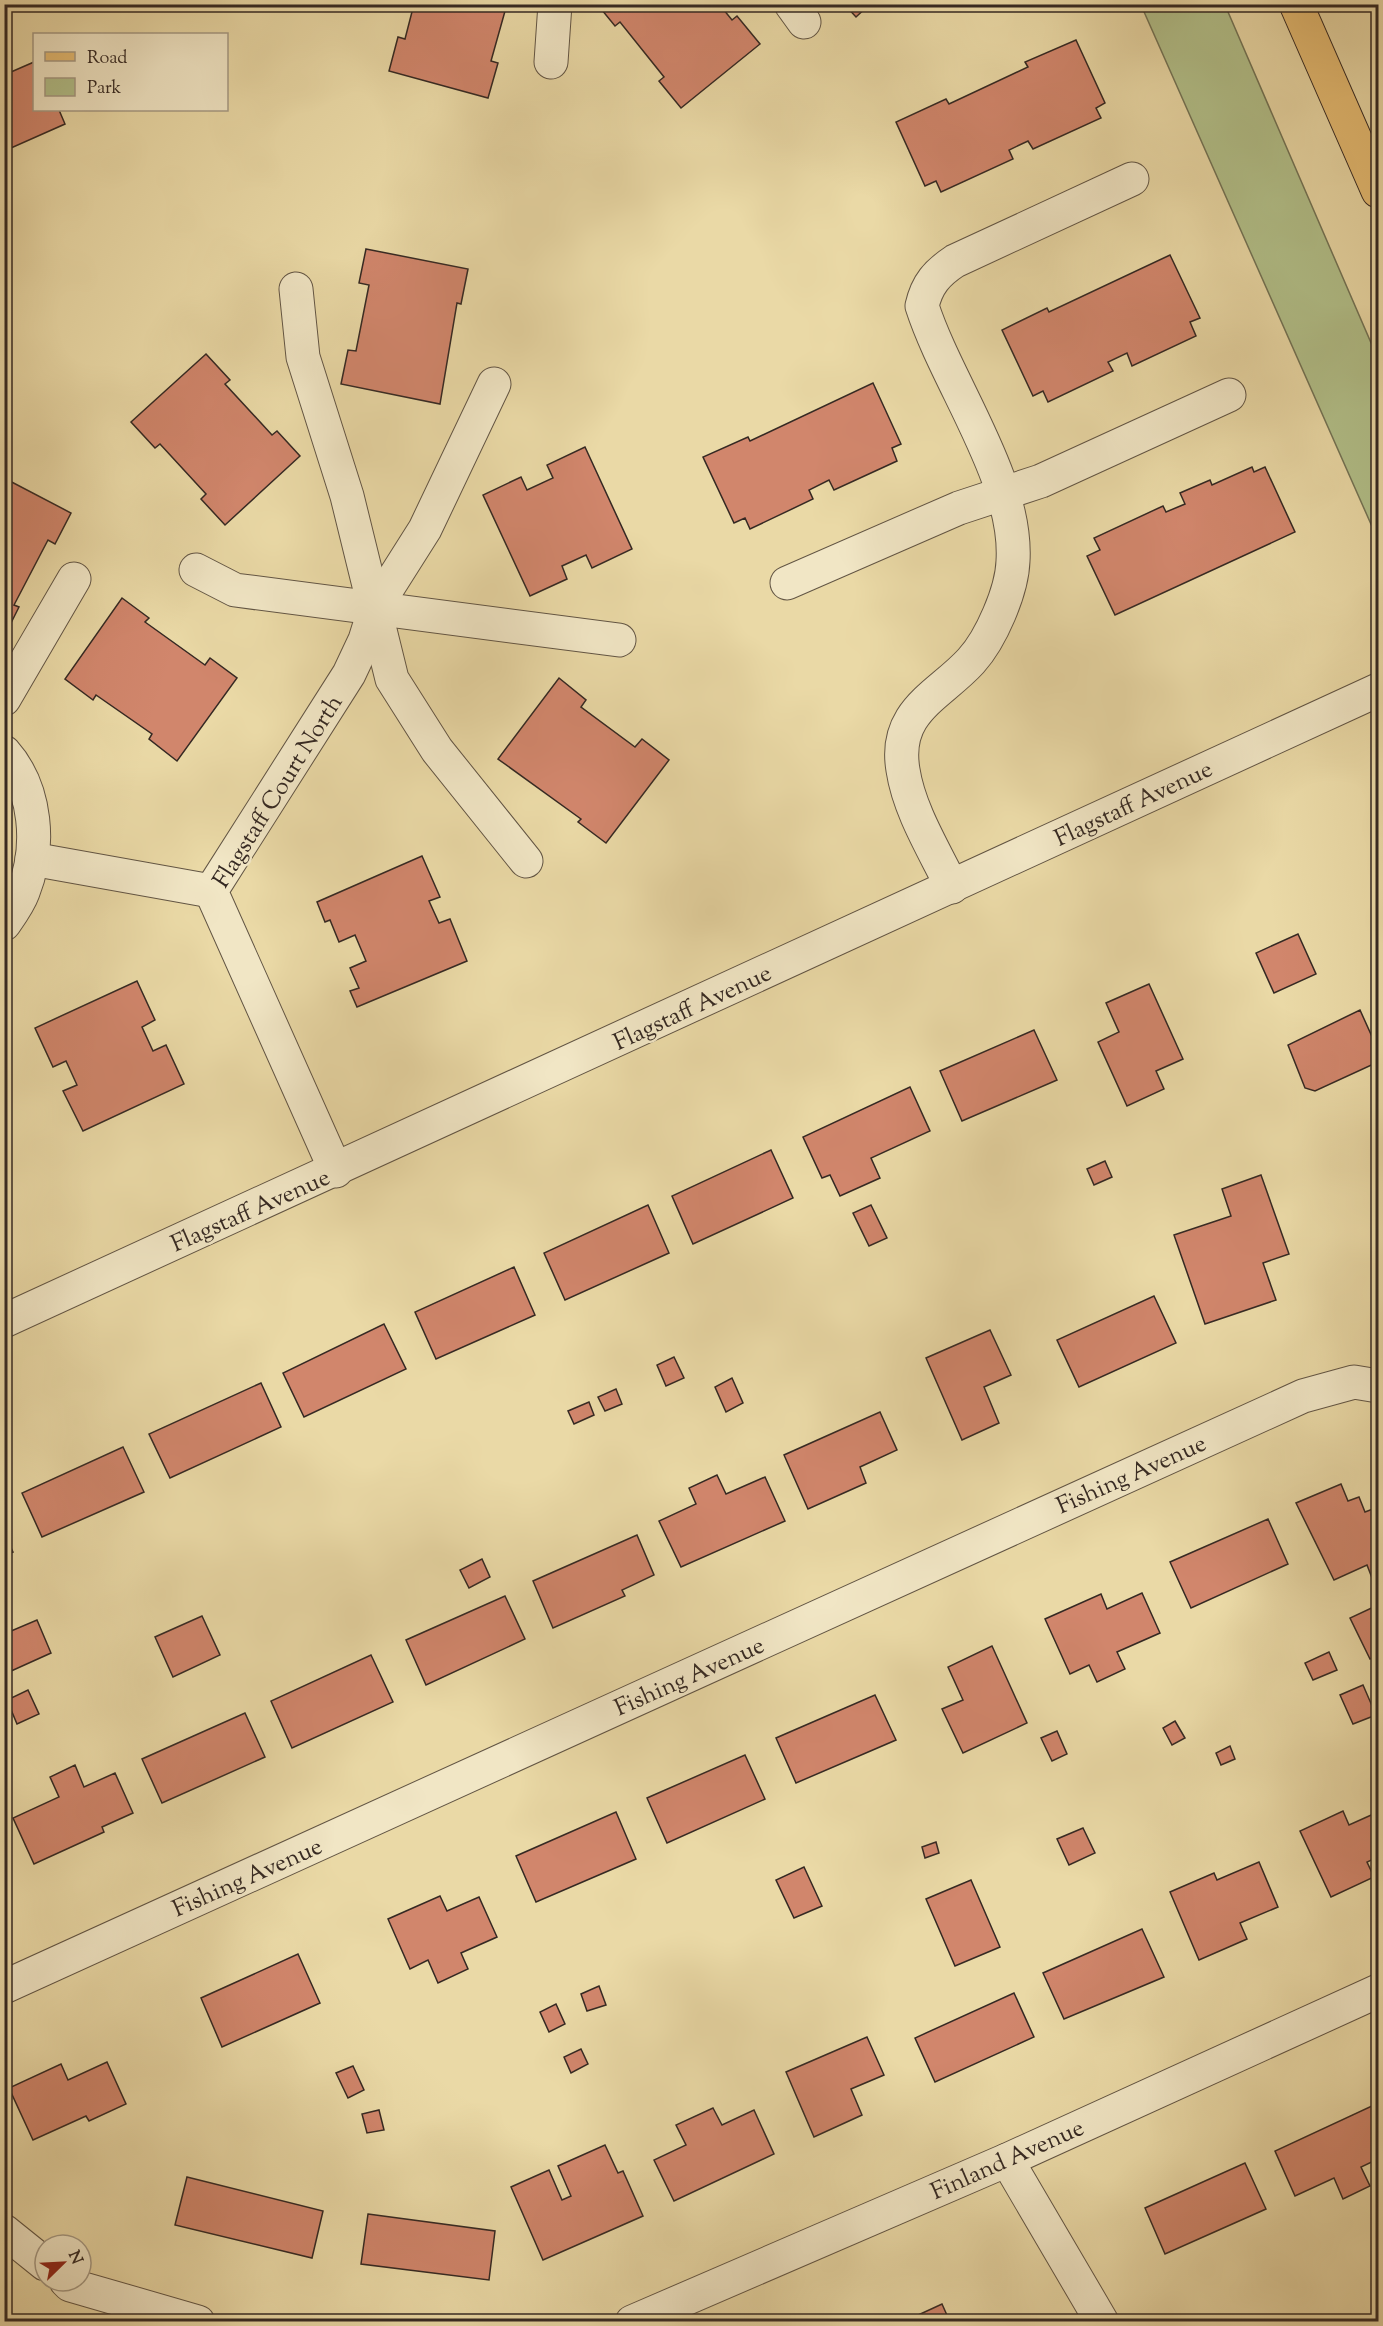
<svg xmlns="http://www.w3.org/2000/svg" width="1383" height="2326" viewBox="0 0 1383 2326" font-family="'Sorts Mill Goudy',serif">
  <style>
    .green { fill: #b2c08a; stroke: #747456; stroke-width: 1.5 }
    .building { fill: #d1866c; stroke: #352923; stroke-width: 1.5 }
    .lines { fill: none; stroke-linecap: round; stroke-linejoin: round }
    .minor-casing { stroke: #625544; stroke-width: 35 }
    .major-casing { stroke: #352923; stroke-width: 35 }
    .minor { stroke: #f1e6c5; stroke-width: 33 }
    .major { stroke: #e5bc73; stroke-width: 33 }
    .labels { text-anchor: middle; stroke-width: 5; stroke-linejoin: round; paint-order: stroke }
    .street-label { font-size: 24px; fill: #352923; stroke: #f1e6c5 }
  </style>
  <rect width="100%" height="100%" fill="#ead9a6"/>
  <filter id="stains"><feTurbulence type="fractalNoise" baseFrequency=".00333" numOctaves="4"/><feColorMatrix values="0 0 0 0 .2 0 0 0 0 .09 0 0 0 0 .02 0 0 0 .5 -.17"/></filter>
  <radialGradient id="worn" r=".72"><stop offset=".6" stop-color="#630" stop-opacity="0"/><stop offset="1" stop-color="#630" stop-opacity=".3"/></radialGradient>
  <!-- green -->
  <g class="green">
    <polygon points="1141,5 1225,5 1378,359 1378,540"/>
    <path d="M5,790C11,817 13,844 5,871Z"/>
  </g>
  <!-- building -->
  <g class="building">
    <polygon points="414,4 507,4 491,61 498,63 488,98 389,71 398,37 405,39"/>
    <polygon points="597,4 719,4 732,20 737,16 760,44 681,108 659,81 664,77 620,22 615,26"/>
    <polygon points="844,4 870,4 856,17"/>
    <polygon points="1076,40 1105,103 1096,108 1101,118 1033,149 1028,141 1009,150 1013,159 941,192 936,181 925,186 896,122 946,99 949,104 1028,67 1025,62"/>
    <polygon points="34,62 34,110 59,110 65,124 11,148 4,132 4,75"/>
    <polygon points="366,249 468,269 461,304 457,303 440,404 341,384 348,350 356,351 369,285 359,283"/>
    <polygon points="1170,255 1200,318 1190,322 1196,336 1132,366 1127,353 1108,362 1113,371 1048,402 1043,391 1033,396 1002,330 1047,308 1049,312"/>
    <polygon points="4,291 11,305 4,308"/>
    <polygon points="206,354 230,380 225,384 272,435 277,431 300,456 225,525 201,499 206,494 160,444 155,448 131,422"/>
    <polygon points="873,383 901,444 892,448 897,461 834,490 829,480 809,490 813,499 750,529 745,518 734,523 703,457 748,437 750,441"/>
    <polygon points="585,447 632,549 592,568 586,555 562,566 567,579 530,596 483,495 521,477 527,490 553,478 547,465"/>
    <polygon points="1252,467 1254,472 1265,467 1295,532 1115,615 1087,556 1100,550 1094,538 1163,506 1166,512 1185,504 1180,493 1210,480 1212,485"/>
    <polygon points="4,478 71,513 55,544 48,540 14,605 19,607 5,635"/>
    <polygon points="122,598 149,618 145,622 205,665 210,658 237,678 177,761 149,739 152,734 96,695 93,700 65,679"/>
    <polygon points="559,678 586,700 581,707 635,747 642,739 669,760 606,843 578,822 581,819 498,759"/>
    <polygon points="422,856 440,897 429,901 439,923 450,919 467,961 357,1007 350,991 359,988 350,968 366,961 355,935 339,942 330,920 325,922 317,902"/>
    <polygon points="1298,934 1316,974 1274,993 1256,953"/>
    <polygon points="137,981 155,1020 142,1027 153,1051 166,1045 184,1084 83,1131 63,1091 77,1085 66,1061 53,1067 35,1028"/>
    <polygon points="1149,984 1183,1059 1156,1071 1164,1089 1127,1106 1098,1042 1119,1032 1106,1003"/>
    <polygon points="1360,1010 1378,1050 1378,1062 1315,1091 1305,1088 1288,1045"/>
    <polygon points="1034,1030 1057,1080 962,1121 940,1071"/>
    <polygon points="910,1087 930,1131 871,1158 880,1178 840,1196 830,1175 822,1178 803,1137"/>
    <polygon points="771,1150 793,1198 693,1244 672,1196"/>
    <polygon points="1105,1161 1112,1177 1094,1185 1087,1169"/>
    <polygon points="1261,1175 1289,1254 1263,1263 1276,1300 1205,1324 1174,1235 1231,1216 1222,1189"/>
    <polygon points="648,1205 669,1253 565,1300 544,1253"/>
    <polygon points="871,1205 887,1238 869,1246 853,1213"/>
    <polygon points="514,1267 535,1315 436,1359 415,1312"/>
    <polygon points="1154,1296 1176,1343 1079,1387 1057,1340"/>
    <polygon points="384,1324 406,1369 304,1417 283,1373"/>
    <polygon points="990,1330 1011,1375 984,1387 999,1423 962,1440 926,1358"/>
    <polygon points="674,1357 684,1378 666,1386 657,1365"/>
    <polygon points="732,1378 743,1403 726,1412 715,1387"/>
    <polygon points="261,1383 281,1427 170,1478 149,1434"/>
    <polygon points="616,1389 622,1404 605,1411 598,1397"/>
    <polygon points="589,1402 594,1415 574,1424 568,1411"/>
    <polygon points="880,1412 897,1450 860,1467 866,1483 808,1509 784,1455"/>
    <polygon points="123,1447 144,1492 42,1537 22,1493"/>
    <polygon points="717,1475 726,1494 765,1477 785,1521 681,1567 659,1521 696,1504 689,1488"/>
    <polygon points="1341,1484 1348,1501 1359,1497 1365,1512 1378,1507 1378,1575 1372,1578 1367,1565 1334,1580 1296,1503"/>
    <polygon points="1268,1519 1288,1564 1191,1608 1170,1562"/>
    <polygon points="4,1532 13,1552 4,1556"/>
    <polygon points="637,1535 654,1575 622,1590 625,1596 553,1628 533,1581"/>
    <polygon points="482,1559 490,1577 469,1588 460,1570"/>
    <polygon points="1142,1593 1160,1633 1117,1652 1125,1669 1097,1682 1089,1665 1070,1674 1045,1619 1101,1594 1107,1609"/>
    <polygon points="505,1596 525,1639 426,1685 406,1640"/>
    <polygon points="1378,1605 1378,1655 1370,1659 1350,1618"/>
    <polygon points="202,1616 220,1655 173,1677 155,1637"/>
    <polygon points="37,1620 51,1653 9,1672 4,1662 4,1634"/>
    <polygon points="992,1646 1027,1723 963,1753 942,1709 963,1700 948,1667"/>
    <polygon points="1329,1652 1337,1670 1313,1680 1305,1663"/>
    <polygon points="371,1655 393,1702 292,1748 271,1701"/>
    <polygon points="1363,1685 1376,1715 1353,1724 1340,1695"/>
    <polygon points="28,1690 39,1714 17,1724 7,1700"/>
    <polygon points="875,1695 896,1740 796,1783 776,1738"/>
    <polygon points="245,1713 265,1757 162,1803 142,1759"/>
    <polygon points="1175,1721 1185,1738 1172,1745 1163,1728"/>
    <polygon points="1057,1731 1067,1754 1052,1761 1041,1738"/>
    <polygon points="1230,1746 1235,1759 1221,1765 1216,1753"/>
    <polygon points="745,1755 765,1799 667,1843 647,1798"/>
    <polygon points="75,1765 84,1787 115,1773 133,1813 102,1827 104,1832 34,1864 13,1818 59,1797 50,1777"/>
    <polygon points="1343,1811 1349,1825 1378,1812 1378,1857 1367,1862 1374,1877 1331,1897 1300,1831"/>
    <polygon points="616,1812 636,1859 536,1902 516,1856"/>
    <polygon points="1083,1828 1095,1853 1069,1865 1057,1839"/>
    <polygon points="936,1842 939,1853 925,1858 922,1847"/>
    <polygon points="1259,1862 1278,1907 1240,1923 1247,1939 1199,1960 1170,1892 1214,1873 1217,1880"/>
    <polygon points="804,1867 822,1906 794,1918 776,1880"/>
    <polygon points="971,1880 1000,1947 955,1966 926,1899"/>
    <polygon points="440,1896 447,1911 479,1897 497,1937 461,1953 468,1969 438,1983 428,1960 410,1969 388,1919"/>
    <polygon points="1142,1929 1164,1977 1064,2019 1043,1973"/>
    <polygon points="298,1954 320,2003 222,2047 201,1998"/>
    <polygon points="599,1986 606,2005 587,2011 581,1994"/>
    <polygon points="1014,1993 1034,2037 935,2082 915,2038"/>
    <polygon points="556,2004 565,2024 549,2032 540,2012"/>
    <polygon points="867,2037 884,2075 851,2089 862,2115 814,2137 786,2072"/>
    <polygon points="581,2049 588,2064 571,2073 564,2057"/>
    <polygon points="107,2062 126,2104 89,2121 86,2116 33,2140 9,2088 61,2064 68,2080"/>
    <polygon points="353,2066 364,2090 348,2098 336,2073"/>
    <polygon points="1374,2105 1378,2115 1378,2159 1361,2167 1370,2186 1343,2199 1334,2178 1295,2196 1275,2151"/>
    <polygon points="713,2108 722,2125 754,2110 774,2154 674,2201 654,2160 686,2145 676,2125"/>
    <polygon points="379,2110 384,2130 367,2133 362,2114"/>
    <polygon points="605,2145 618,2173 623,2171 643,2216 543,2260 511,2187 549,2170 562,2200 571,2196 558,2166"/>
    <polygon points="1245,2163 1266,2209 1165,2254 1145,2208"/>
    <polygon points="187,2177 323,2211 312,2258 175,2225"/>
    <polygon points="368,2214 495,2231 489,2280 361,2264"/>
    <polygon points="942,2304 950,2322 903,2322"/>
  </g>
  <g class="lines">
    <!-- minor casing -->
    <g class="minor-casing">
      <g id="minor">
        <polyline points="791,4 804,22"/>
        <polyline points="551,62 555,4"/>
        <polyline points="296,289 303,357 347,496 392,679 437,750 526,861"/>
        <polyline points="196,570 235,590 619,640"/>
        <polyline points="787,583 959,508 1041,481 1229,395"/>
        <polyline points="4,699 74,579"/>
        <path d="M4,752C37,789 41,847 23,892C19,903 11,914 4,924"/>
        <polyline points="32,859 211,891"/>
        <path d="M952,887C934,850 909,810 903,770C893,711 939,696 971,661C991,639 1012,591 1013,561C1018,479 947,384 922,306C927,284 937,273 955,261L1132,179"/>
        <polyline points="336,1171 211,891 349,674 365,640 375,608 425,529 494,384"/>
        <polyline points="4,1321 1378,690"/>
        <polyline points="4,1987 1303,1396 1354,1382 1378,1386"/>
        <polyline points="1007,2160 1102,2322"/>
        <polyline points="4,2231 45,2264"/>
        <polyline points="66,2281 70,2285 198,2322"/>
        <polyline points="632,2322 1007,2160 1378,1991"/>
      </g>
    </g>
    <!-- major casing -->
    <g class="major-casing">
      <polyline id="major" points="1296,4 1378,191"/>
    </g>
    <!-- minor -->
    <use href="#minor" class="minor"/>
    <!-- major -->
    <use href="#major" class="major"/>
  </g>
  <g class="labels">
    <!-- street labels -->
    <g class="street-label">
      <text transform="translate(277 791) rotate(-58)" y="8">Flagstaff Court North</text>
      <text transform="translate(1133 803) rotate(-25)" y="8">Flagstaff Avenue</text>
      <text transform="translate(692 1007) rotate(-25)" y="8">Flagstaff Avenue</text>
      <text transform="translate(250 1210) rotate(-24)" y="8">Flagstaff Avenue</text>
      <text transform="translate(1131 1474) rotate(-24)" y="8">Fishing Avenue</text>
      <text transform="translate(689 1676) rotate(-24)" y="8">Fishing Avenue</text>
      <text transform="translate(247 1877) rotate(-24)" y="8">Fishing Avenue</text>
      <text transform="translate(1007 2159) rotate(-24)" y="8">Finland Avenue</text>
    </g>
  </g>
  <!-- margin -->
  <rect width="1383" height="2326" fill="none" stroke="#ead9a6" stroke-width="24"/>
  <rect x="6" y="6" width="1371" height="2314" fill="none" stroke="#352923" stroke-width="3"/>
  <rect x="12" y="12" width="1359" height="2302" fill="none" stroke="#352923" stroke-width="1.5"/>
  <!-- legend -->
  <rect x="33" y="33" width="195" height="78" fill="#f1e6c5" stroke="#a69a84" stroke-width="1.5"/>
  <rect x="45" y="52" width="30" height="9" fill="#e5bc73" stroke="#a69a84" stroke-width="1.5"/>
  <text x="87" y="63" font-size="18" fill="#352923">Road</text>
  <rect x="45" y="78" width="30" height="18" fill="#b2c08a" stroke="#a69a84" stroke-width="1.5"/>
  <text x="87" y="93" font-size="18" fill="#352923">Park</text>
  <!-- north arrow -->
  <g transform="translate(63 2263) rotate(66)"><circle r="28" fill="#f1e6c5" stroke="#a69a84" stroke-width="1.5"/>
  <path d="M0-4.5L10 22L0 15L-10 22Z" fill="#8f2418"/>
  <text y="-9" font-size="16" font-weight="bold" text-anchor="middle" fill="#352923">N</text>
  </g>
  <rect width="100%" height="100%" filter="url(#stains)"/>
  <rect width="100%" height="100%" fill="url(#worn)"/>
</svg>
